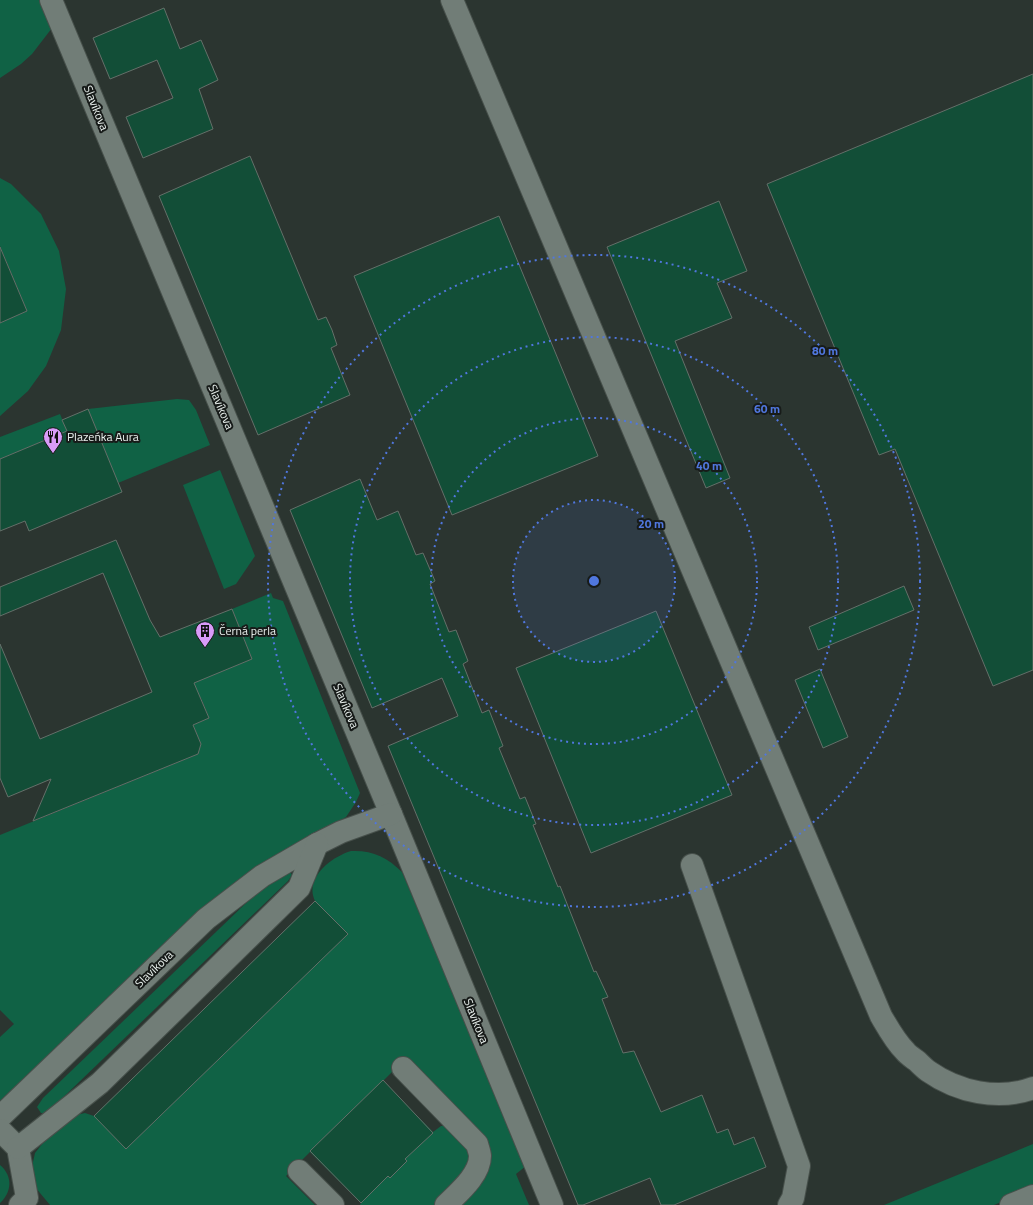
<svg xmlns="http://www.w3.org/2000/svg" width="1033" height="1205" viewBox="0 0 1033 1205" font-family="'Titillium Web',sans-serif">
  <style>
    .green { fill: #106245 }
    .building { fill: #124e37; stroke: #646f69 }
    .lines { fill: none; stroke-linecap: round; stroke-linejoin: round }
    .minor-casing { stroke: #47504b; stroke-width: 24 }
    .minor { stroke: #717d77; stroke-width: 22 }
    .ring { fill: none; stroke: #5077de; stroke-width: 2; stroke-dasharray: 2 4 }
    .labels { text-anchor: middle; stroke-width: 4; stroke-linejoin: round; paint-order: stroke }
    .street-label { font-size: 12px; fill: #eaf1ee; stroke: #171b19 }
    .poi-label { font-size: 12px; fill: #eaf1ee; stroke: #171b19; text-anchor: start }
    .centre { fill: #5077de; stroke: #171b19; stroke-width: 2 }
    .ring-label { font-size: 12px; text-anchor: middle; font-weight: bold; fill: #5077de; stroke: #171b19; stroke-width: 4; stroke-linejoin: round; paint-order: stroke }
  </style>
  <rect width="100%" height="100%" fill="#2b3530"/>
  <!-- green -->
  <g class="green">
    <polygon points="0,0 39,0 52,28 32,54 21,64 0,78"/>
    <polygon points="0,178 11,184 41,214 59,251 66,289 61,330 46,366 28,391 0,416 0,323 27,311 0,246"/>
    <polygon points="177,399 189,400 196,410 210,445 118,483 88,409"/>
    <polygon points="60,414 67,431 0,459 0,437"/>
    <polygon points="220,470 255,556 236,584 224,589 183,485"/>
    <polygon points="271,593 273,598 283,601 360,793 356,802 346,817 202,908 0,1104 0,1037 14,1024 0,1010 0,835 198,754 201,744 193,725 209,718 201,698 185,704 178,689 252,659 232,609"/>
    <path d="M351,851C372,850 387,857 402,872L526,1166L516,1174L529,1205H458C464,1199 469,1193 474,1186C488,1168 493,1156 480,1135L406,1058L383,1081L433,1132L441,1126H449C454,1132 462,1138 466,1144C482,1166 449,1192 436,1205H360L361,1203L310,1152L286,1176L315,1205H50L35,1187L31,1171L35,1153L50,1134L72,1116L85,1113L94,1116L315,901C304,878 331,857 351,851Z"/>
    <polygon points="288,872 291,873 292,875 288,881 50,1110 45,1113 41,1113 37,1107 43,1098 266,884"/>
    <polygon points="1033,1144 1033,1189 994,1205 884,1205"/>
    <path d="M0,1165C13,1176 12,1192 0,1203Z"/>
  </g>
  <!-- building -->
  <g class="building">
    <polygon points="164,8 180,49 201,40 218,80 199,89 213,129 143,158 126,117 173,98 157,60 110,79 93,38"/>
    <polygon points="1033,74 1033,670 993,686 895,449 879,455 767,184"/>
    <polygon points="250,156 318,320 326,317 332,330 337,345 331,348 350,395 258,435 159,196"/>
    <polygon points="719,201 747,271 717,283 732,318 675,341 730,478 706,488 607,247"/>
    <polygon points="499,216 598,456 452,515 354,276"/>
    <polygon points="0,247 27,311 0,323"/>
    <polygon points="88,409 122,492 29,531 25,521 0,531 0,459 67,431 62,420"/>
    <polygon points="360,479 377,520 398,511 416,555 423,553 435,581 430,584 449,632 456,630 468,661 463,664 482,713 489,710 503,746 499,748 520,799 525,797 536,824 533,825 558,887 560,886 594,972 596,971 608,997 602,999 623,1053 634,1051 661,1112 702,1095 717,1133 728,1129 734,1145 754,1137 766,1167 674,1205 661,1205 650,1178 583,1205 578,1205 388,746 458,716 442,678 372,708 290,510"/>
    <polygon points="116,540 150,620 160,637 232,609 252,659 194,683 209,718 193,725 201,744 198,754 33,821 51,779 8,797 0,778 0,644 40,739 152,692 103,573 0,616 0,587"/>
    <polygon points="904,586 914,610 818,650 809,627"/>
    <polygon points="656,611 732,795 591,853 516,668"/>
    <polygon points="820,669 848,737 823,748 795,680"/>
    <polygon points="315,901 348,934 126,1149 94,1116"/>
    <polygon points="383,1080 433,1133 405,1159 407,1161 390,1178 388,1176 361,1203 310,1151"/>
  </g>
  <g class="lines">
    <!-- minor casing -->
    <g class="minor-casing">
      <g id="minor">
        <polyline points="51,0 391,814 552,1205"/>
        <path d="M452,0L881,1016C888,1028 895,1041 905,1051C908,1055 913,1058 917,1061C920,1064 924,1068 928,1071C958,1092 998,1101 1033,1088"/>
        <polyline points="692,865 799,1166 793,1198 789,1205"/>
        <path d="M403,1068L477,1144C478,1148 480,1153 480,1156C480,1175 458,1193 446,1205"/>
        <polyline points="0,1117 206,919 262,876 317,844 341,832 391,814"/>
        <polyline points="0,1130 18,1148 27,1198 20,1205"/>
        <polyline points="18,1148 100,1083 299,888 317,844"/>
        <polyline points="299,1171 333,1205"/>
        <polyline points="1011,1205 1033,1196"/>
      </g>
    </g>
    <!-- minor -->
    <use href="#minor" class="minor"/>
  </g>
  <!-- distance rings -->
  <circle cx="594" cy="581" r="81" fill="#5077de" fill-opacity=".12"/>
  <g class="ring">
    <circle cx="594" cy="581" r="81"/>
    <circle cx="594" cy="581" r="163"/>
    <circle cx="594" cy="581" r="244"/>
    <circle cx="594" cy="581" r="326"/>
  </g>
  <!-- icons -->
  <defs>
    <g id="restaurant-pin" transform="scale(1)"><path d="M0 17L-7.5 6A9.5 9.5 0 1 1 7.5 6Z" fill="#d89bf8" stroke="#171b19"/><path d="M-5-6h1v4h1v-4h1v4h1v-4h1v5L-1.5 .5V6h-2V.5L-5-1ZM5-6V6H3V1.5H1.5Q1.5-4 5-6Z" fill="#111"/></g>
    <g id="building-pin" transform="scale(1)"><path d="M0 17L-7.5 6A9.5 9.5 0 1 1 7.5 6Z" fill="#d89bf8" stroke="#171b19"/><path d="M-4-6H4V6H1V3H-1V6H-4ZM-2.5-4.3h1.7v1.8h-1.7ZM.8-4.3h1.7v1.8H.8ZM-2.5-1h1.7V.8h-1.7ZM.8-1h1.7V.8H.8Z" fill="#111"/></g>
  </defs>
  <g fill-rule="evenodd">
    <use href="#restaurant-pin" x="53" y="437"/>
    <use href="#building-pin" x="205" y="631"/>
  </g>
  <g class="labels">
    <!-- street labels -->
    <g class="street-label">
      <text transform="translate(96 108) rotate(68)" y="4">Slavíkova</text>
      <text transform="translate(221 407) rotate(67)" y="4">Slavíkova</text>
      <text transform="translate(346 706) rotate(67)" y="4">Slavíkova</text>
      <text transform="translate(154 969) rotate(-44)" y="4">Slavíkova</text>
      <text transform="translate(476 1021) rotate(68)" y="4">Slavíkova</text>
    </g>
    <!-- poi labels -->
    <g class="poi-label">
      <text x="67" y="441">Plazeńka Aura</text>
      <text x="219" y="635">Černá perla</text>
    </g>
  </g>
  <circle cx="594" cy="581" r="6" class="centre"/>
  <g class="ring-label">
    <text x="825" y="355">80 m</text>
    <text x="767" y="413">60 m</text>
    <text x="709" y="470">40 m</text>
    <text x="651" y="528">20 m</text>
  </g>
</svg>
